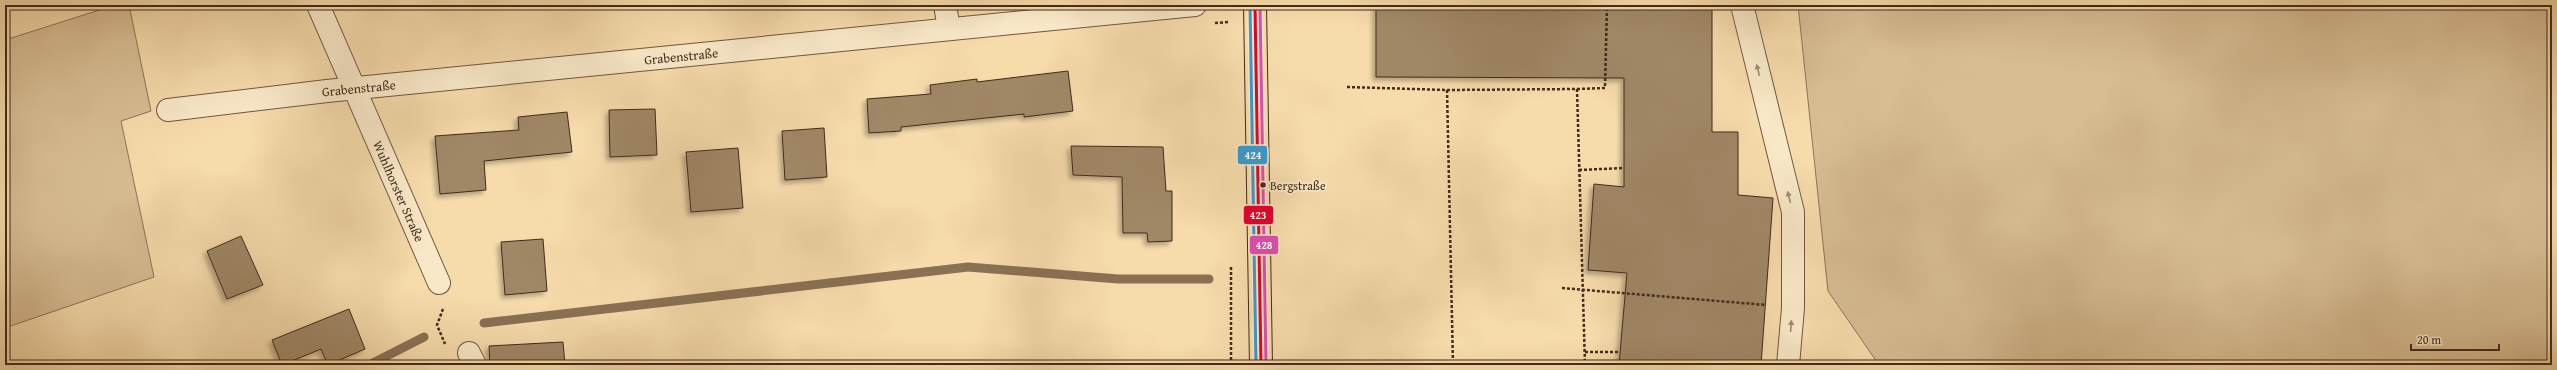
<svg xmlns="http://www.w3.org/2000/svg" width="2557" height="370" viewBox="0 0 2557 370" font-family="'Gentium Book Plus',serif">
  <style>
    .green { fill: #d8bd93; stroke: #8e7458 }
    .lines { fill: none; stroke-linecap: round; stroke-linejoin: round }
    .stream { stroke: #8a7154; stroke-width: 9 }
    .building { fill: #a08766; stroke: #432b1c; filter: url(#shadow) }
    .minor-casing { stroke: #705740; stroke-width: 24 }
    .major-casing { stroke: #432b1c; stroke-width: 24 }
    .path { stroke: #432b1c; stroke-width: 2.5; stroke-dasharray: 3 2; stroke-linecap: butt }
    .minor { stroke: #f9e8c8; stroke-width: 22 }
    .major { stroke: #f6dbab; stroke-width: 22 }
    .bus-1-casing { stroke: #f9e8c8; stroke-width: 6 }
    .bus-2-casing { stroke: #f9e8c8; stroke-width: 6 }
    .bus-3-casing { stroke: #f9e8c8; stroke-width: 6 }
    .bus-1 { stroke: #e4002b; stroke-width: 3 }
    .bus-2 { stroke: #3a99cd; stroke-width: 3 }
    .bus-3 { stroke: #dd4daf; stroke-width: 3 }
    .oneway { fill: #9e8a72 }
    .bus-dot { fill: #432b1c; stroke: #f9e8c8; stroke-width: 1.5 }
    .labels { text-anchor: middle; stroke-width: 3.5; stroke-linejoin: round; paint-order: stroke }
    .bus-label { font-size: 12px; fill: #432b1c; stroke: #f9e8c8; text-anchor: start }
    .street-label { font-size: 13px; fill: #432b1c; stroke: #f9e8c8 }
    .line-badge { stroke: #f9e8c8; stroke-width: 1.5 }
    .badge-label { font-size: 11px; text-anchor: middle; font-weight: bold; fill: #fff }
  </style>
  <defs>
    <filter id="shadow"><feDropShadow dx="-3.5" dy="3.5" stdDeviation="2" flood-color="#0004"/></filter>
  </defs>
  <rect width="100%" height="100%" fill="#f6dbab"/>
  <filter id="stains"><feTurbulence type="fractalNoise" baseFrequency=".005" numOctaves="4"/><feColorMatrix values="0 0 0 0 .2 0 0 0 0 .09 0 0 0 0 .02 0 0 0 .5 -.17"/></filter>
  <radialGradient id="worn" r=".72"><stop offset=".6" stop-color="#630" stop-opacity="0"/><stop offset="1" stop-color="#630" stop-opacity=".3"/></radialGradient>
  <!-- green -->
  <g class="green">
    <polygon points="115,5 129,5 151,111 121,121 154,277 5,328 5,40"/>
    <polygon points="1798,5 2552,5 2552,365 1879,365 1828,291"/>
  </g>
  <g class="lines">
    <!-- stream -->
    <g class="stream">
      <polyline points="484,323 968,267 1118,279 1209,279"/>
      <polyline points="369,365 424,337"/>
    </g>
  </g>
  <!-- building -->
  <g class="building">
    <polygon points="1376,5 1712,5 1712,132 1738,132 1738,195 1773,198 1761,365 1619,365 1627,273 1588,270 1594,184 1624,187 1624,78 1376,77"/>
    <polygon points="1068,71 1073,111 1024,117 1024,114 901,127 901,131 869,133 867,99 931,94 930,85 977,79 977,82"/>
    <polygon points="655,109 657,155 610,157 609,110"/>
    <polygon points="567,112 572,152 484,161 486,190 440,194 435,136 519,130 518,117"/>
    <polygon points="824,128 827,177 785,180 782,131"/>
    <polygon points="1071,146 1163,147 1166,191 1172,191 1172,241 1148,242 1147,233 1123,233 1122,177 1073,175"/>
    <polygon points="738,148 743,208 691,212 686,152"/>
    <polygon points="241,236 263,285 227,299 207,251"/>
    <polygon points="543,239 547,291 505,295 501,242"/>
    <polygon points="349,309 365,349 328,365 321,349 282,365 272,340"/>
    <polygon points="563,342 565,365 490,365 489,346"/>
  </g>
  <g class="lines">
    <!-- minor casing -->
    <g class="minor-casing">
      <g id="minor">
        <path id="s1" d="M318,5L439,283"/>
        <polyline points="945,5 949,29"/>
        <polyline points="1742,5 1793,212 1793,308 1788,365"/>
        <path id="s2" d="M168,110L327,91L1195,5"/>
        <polyline points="469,353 475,365"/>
      </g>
    </g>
    <!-- major casing -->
    <g class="major-casing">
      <polyline id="major" points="1255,5 1261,365"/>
    </g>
    <!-- path -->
    <g class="path">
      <polyline points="1215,23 1229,22"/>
      <polyline points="1347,87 1447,90 1577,89 1585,365"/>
      <polyline points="1577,89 1605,88 1607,5"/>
      <polyline points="1447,90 1453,365"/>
      <polyline points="1579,170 1624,168"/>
      <polyline points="1231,267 1231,365"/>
      <polyline points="1562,288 1766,305"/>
      <polyline points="443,309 437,325 445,344"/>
      <polyline points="1585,352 1620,352"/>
    </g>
    <!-- minor -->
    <use href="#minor" class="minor"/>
    <!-- major -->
    <use href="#major" class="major"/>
    <!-- bus-1 casing -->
    <g class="bus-1-casing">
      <polyline id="bus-1" points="1255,5 1261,365"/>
    </g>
    <!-- bus-2 casing -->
    <g class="bus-2-casing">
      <polyline id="bus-2" points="1250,5 1256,365"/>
    </g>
    <!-- bus-3 casing -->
    <g class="bus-3-casing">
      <polyline id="bus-3" points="1260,5 1266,365"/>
    </g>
    <!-- bus-1 -->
    <use href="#bus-1" class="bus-1"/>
    <!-- bus-2 -->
    <use href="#bus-2" class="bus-2"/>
    <!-- bus-3 -->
    <use href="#bus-3" class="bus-3"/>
  </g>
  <!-- one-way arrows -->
  <defs><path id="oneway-solid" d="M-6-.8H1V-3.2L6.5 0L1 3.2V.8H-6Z"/></defs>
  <g class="oneway">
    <use href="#oneway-solid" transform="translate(1758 70) rotate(-104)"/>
    <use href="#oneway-solid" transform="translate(1789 197) rotate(-104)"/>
    <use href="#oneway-solid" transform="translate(1791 326) rotate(-86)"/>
  </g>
  <!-- markers -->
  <circle class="bus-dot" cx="1263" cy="185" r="3.5"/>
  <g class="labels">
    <!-- bus labels -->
    <g class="bus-label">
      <text x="1270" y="190">Bergstraße</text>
    </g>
    <!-- street labels -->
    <g class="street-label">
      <text dy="5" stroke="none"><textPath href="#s2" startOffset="516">Grabenstraße</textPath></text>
      <text dy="5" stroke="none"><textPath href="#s2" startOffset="192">Grabenstraße</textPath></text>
      <text dy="5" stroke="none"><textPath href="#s1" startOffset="203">Wuhlhorster Straße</textPath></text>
    </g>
  </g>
  <g class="line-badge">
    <rect x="1237" y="145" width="31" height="20" rx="4" fill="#3a99cd"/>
    <rect x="1243" y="205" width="31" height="20" rx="4" fill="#e4002b"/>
    <rect x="1249" y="235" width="30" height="20" rx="4" fill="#dd4daf"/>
  </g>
  <g class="badge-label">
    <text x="1253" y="159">424</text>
    <text x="1258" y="219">423</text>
    <text x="1264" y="249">428</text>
  </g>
  <!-- margin -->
  <rect width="2557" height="370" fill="none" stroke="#f6dbab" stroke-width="20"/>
  <rect x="6" y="6" width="2545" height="358" fill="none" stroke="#432b1c" stroke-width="2"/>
  <rect x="10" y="10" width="2537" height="350" fill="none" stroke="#432b1c"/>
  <!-- scale -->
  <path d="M2411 344v6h88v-6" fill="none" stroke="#432b1c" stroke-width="2"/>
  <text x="2417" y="344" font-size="12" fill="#432b1c" stroke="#f9e8c8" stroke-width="3" paint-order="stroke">20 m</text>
  <rect width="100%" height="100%" filter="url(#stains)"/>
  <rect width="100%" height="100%" fill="url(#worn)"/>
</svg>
